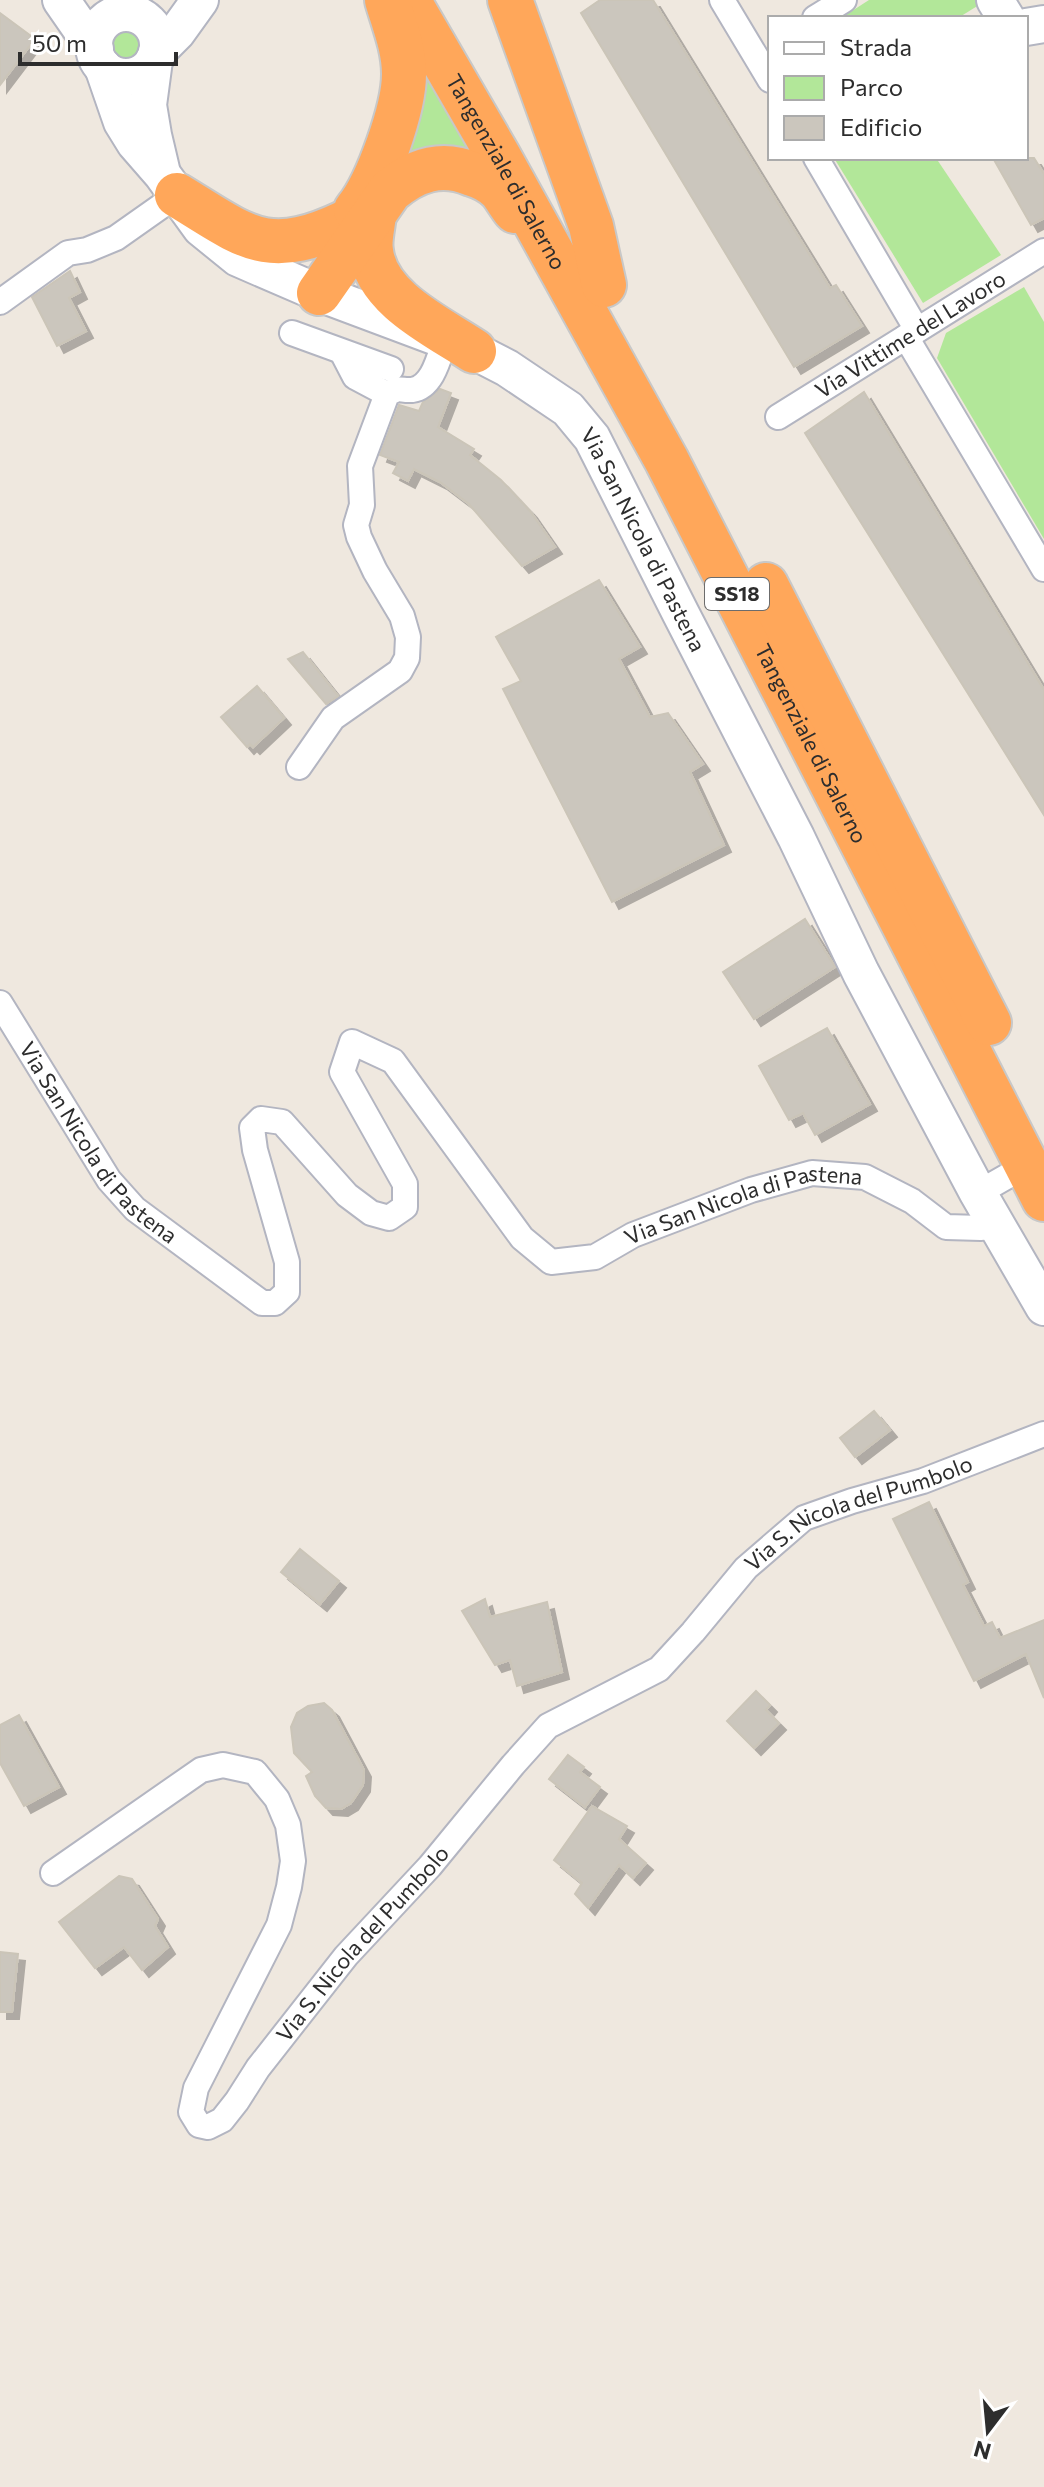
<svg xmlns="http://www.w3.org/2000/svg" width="1044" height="2487" viewBox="0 0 1044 2487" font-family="Commissioner,sans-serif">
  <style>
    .green { fill: #b2e799 }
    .building { fill: #cbc6bd; stroke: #cbc5b8; stroke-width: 2; filter: url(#shadow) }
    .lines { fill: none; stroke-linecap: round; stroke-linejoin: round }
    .street-casing { stroke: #b3b5c1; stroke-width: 28 }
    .secondary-casing { stroke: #b3b5c1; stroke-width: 40 }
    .highway-casing { stroke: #c8c8c8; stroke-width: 48 }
    .street { stroke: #fff; stroke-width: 24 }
    .secondary { stroke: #fff; stroke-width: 36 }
    .highway { stroke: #ffa75a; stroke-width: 44 }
    .labels { text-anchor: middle; stroke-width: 6; stroke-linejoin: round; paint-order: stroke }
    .shield { fill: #fff; stroke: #6c6c6c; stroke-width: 2 }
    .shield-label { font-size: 20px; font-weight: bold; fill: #2d2d2d }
    .street-label { font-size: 22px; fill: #2d2d2d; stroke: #fff }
  </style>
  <defs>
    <filter id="shadow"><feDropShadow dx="7" dy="7" stdDeviation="0" flood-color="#0004"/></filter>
  </defs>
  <rect width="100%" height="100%" fill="#efe8df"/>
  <!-- green -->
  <g class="green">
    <polygon points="869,0 987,0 958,18 841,18"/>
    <circle cx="127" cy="45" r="17"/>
    <polygon points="412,50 490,171 376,190"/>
    <polygon points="834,158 936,158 1001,255 923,303"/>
    <polygon points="1024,287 1044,322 1044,539 937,358 946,333"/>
  </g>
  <!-- building -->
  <g class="building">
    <polygon points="600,0 653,0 830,288 836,285 862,326 794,367 581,13"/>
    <polygon points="0,13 35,39 0,85"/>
    <polygon points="993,158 1034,158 1044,174 1044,218 1031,225"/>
    <polygon points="70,271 80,292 69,298 86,331 57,346 32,297"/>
    <polygon points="440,389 451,393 438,427 474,449 470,455 501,480 530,511 555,547 522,566 469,504 440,482 414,469 408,481 393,473 399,462 380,455 399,405 419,411 423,402"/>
    <polygon points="864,392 1044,690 1044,815 805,433"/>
    <polygon points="599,580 640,647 619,659 650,717 668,713 703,764 690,772 724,845 612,902 503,689 521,681 496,637"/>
    <polygon points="303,652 338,696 326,704 288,659"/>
    <polygon points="257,686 284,718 253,747 250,744 247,747 221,717"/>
    <polygon points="805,919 835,967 754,1019 723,972"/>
    <polygon points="827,1028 870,1104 815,1135 803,1113 789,1120 759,1066"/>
    <polygon points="874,1411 890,1430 855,1457 840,1438"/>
    <polygon points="929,1502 968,1582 963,1585 984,1626 992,1622 1000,1638 1044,1620 1044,1698 1026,1654 974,1681 893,1519"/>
    <polygon points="300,1549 339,1581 320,1604 281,1572"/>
    <polygon points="485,1599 490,1617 547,1602 562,1672 517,1686 510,1660 495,1665 462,1611"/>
    <polygon points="756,1691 770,1705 766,1710 779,1723 754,1748 727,1721"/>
    <polygon points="324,1703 332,1710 364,1770 363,1785 351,1803 341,1809 326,1808 315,1796 306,1776 312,1772 294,1753 291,1727 297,1713 308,1706"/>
    <polygon points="19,1715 59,1787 24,1806 0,1763 0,1725"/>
    <polygon points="568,1755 584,1767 580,1772 600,1787 585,1807 549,1779"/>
    <polygon points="592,1806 627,1826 619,1839 646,1863 633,1878 619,1865 588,1908 575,1894 582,1883 554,1860"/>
    <polygon points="119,1876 132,1879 158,1919 155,1926 168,1947 142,1970 124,1947 95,1968 59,1922"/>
    <polygon points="0,1952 18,1954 12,2012 0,2012"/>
  </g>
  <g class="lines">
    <!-- street casing -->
    <g class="street-casing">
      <g id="street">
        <polyline points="722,0 770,80"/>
        <polyline points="815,18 844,0"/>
        <polyline points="816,158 917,330"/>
        <polyline points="0,302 68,253 87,250 116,238 177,195"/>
        <polyline points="292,333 391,369"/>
        <polyline points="906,337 1044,569"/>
        <polyline points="342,352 355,377 387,394"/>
        <path id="s1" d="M778,417L1044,251"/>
        <path d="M299,767L333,718L400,671L407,658L408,637L402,616L375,571L359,537L356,525L362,505L360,466L387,394C400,386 400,391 412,390C433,387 439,357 445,340"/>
        <path id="s2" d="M0,1003L109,1180L135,1209L262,1303H275L287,1292V1262L255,1150L252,1128L261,1119L282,1122L347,1195L371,1213L389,1218L405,1207V1184L342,1072L352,1042L393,1061L522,1238L551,1262L595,1257L633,1235L751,1190L812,1173L865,1177L912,1201L946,1227L981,1228L990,1214"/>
        <polyline points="978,1193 1013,1173"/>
        <path id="s3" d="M53,1873L201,1770L223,1765L255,1772L277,1799L288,1825L293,1861L289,1887L279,1925L196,2088L191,2112L199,2125L208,2127L222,2120L237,2101L258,2068L346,1956L430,1866L513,1765L548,1726L659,1669L693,1632L746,1568L804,1518L852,1501L923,1481L1044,1434"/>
      </g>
    </g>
    <!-- secondary casing -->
    <g class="secondary-casing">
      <g id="secondary">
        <polyline points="61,0 95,49"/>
        <polyline points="995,0 1006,18"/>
        <circle cx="126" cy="45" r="32"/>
        <polyline points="1026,27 1044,24"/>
        <polyline points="157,52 177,32 200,0"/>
        <polyline points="154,60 148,105 153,135 161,169"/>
        <path id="s4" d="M103,67L122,122L135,143L162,174L201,228L238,258L319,293L474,351L507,368L568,409L592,438L681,614L796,837L861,973L978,1193L1044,1307"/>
      </g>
    </g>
    <!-- highway casing -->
    <g class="highway-casing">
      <g id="highway">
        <path id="s5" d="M408,0L499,157L667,461L1044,1199"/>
        <polyline points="510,0 591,226 604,285"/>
        <path d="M177,195C246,237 266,260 346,222"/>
        <path d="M356,210C378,183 404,108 404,74C404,48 394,24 387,0"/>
        <path d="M374,214C373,226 369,240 371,251C376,299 438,327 474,351"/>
        <path d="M319,293L390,191C415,170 441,161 472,174C482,177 493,183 500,190C505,196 510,205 515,211"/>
        <polyline points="766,585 989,1023"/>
      </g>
    </g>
    <!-- street -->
    <use href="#street" class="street"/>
    <!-- secondary -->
    <use href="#secondary" class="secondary"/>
    <!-- highway -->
    <use href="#highway" class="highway"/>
  </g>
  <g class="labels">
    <!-- shield labels -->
    <rect class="shield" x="705" y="578" width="64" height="32" rx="6"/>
    <g class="shield-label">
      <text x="737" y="601">SS18</text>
    </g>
    <!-- street labels -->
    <g class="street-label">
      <text dy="8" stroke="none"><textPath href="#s5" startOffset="198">Tangenziale di Salerno</textPath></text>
      <text dy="8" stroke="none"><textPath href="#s1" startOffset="156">Via Vittime del Lavoro</textPath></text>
      <text dy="8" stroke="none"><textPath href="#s4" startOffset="754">Via San Nicola di Pastena</textPath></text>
      <text dy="8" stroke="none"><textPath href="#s5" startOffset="846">Tangenziale di Salerno</textPath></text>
      <text dy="8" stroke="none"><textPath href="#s2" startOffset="172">Via San Nicola di Pastena</textPath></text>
      <text dy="8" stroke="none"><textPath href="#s2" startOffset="1492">Via San Nicola di Pastena</textPath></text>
      <text dy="8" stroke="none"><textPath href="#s3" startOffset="1546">Via S. Nicola del Pumbolo</textPath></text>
      <text dy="8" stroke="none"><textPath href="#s3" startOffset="874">Via S. Nicola del Pumbolo</textPath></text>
    </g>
  </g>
  <!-- legend -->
  <rect x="768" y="16" width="260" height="144" fill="#ffffff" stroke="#ababab" stroke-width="2"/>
  <rect x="784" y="42" width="40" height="12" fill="#ffffff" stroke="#ababab" stroke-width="2"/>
  <text x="840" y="56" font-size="24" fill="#2d2d2d">Strada</text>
  <rect x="784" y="76" width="40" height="24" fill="#b2e799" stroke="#ababab" stroke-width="2"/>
  <text x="840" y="96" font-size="24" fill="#2d2d2d">Parco</text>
  <rect x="784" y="116" width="40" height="24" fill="#cbc6bd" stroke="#ababab" stroke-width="2"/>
  <text x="840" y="136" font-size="24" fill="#2d2d2d">Edificio</text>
  <!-- north arrow -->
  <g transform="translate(988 2431) rotate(196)" stroke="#ffffff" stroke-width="6" paint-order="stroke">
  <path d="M0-6L14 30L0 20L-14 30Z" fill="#2d2d2d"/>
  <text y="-12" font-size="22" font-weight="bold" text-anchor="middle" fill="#2d2d2d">N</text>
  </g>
  <!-- scale -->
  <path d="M20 52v12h156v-12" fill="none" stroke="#2d2d2d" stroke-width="4"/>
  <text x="32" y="52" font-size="24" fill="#2d2d2d" stroke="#ffffff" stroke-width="6" paint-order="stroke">50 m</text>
</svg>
